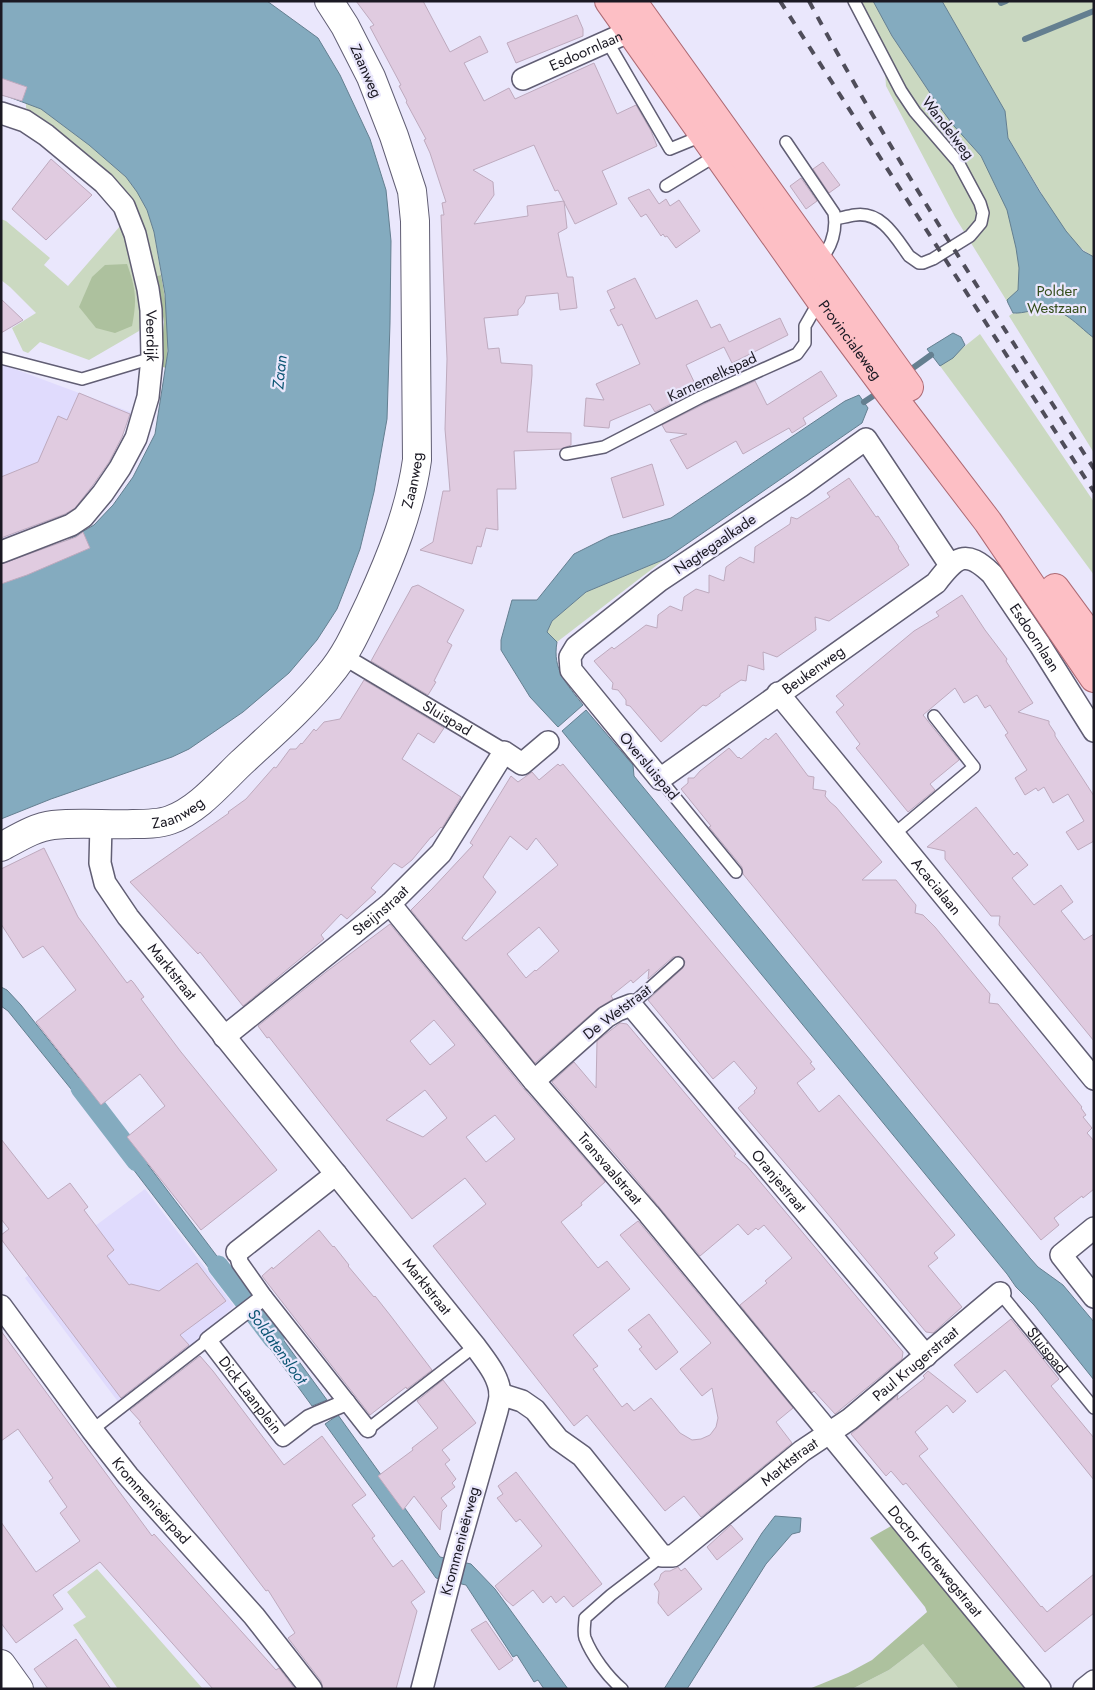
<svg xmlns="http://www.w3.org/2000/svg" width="1095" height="1690" viewBox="0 0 1095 1690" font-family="Jost,sans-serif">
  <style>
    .built { fill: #e0dbfd }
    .green { fill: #cbd9c1 }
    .forest { fill: #adc19e }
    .water { fill: #84abbf; stroke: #647f90 }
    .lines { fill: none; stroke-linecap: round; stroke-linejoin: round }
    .stream { stroke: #647f90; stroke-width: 6 }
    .canal { stroke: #84abbf; stroke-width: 21 }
    .building { fill: #e0cbe0; stroke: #beaabe; fill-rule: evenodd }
    .service-casing { stroke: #615e74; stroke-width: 14 }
    .pedestrian-casing { stroke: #615e74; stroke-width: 19 }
    .minor-casing { stroke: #615e74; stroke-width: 24 }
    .tertiary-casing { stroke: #615e74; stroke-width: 30 }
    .primary-casing { stroke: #ad6a74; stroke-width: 30 }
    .service { stroke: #fff; stroke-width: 11 }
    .pedestrian { stroke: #fff; stroke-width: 16 }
    .minor { stroke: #fff; stroke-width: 21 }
    .tertiary { stroke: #fff; stroke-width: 28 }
    .primary { stroke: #fdbfc5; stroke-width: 28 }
    .rail { stroke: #4f4d5a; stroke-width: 4; stroke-dasharray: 9 9; stroke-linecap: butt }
    .labels { text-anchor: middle; stroke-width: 4.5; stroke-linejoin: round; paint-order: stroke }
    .street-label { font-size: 15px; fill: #1b1923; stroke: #eae7fc }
    .park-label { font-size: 15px; fill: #354e1c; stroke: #eae7fc }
    .water-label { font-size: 16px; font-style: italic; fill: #0b5573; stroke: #eae7fc }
  </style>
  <rect width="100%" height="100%" fill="#eae7fc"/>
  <!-- built -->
  <g class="built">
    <polygon points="1,364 133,413 81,508 1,540"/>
    <polygon points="145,1189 234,1306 190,1349 119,1403 25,1278"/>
  </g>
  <!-- green -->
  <g class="green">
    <path d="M860,1H873L892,36L936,102L954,126L981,156L1008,211L1042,194L1008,138L1005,111L942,1H1094V257C1070,244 1057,217 1042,195L1055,222L1094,263V453L1009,316L1013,313L1016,314L1008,300V303L955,217L886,86L883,45Z"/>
    <polygon points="26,102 41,109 89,145 126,177 137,192 147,210 154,232 161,275 156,276 131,197 57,130 26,108"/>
    <polygon points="1,219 6,221 50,258 44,265 68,286 121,225 138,268 142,323 139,331 89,360 40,342 28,353 23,351 12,328 36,313 10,287 1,280"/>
    <polygon points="980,334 1094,502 1094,575 940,366"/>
    <polygon points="665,559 557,642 547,632 552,621 586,592"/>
    <polygon points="97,1569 203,1689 118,1689 73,1625 86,1617 67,1592"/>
    <polygon points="923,1644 959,1689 852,1689 889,1670"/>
  </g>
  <!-- forest -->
  <g class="forest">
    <path d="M127,264C136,289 137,300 132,326L115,333L96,328L79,307L92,277L105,265Z"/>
    <path d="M161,275C167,305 170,337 166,368L160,366L164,322L156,276Z"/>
    <polygon points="893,1525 1028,1689 959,1689 923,1644 889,1670 852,1689 809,1689 848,1673 872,1660 927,1612 925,1607 870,1538"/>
  </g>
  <!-- water -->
  <g class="water">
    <polygon points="1,1 267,1 318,38 340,75 370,139 386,190 391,241 390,323 387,419 374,492 360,549 348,581 337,609 317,640 289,673 243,712 189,749 172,757 51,799 1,819 1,567 63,543 94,525 113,505 133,477 155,434 168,351 165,294 154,232 147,210 137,192 126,177 89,145 41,109 1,94"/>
    <path d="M873,1H942L1005,111L1008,138L1040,192L1066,231L1083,251L1094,257V338C1080,328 1066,310 1048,309C1036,308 1024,314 1013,313L1008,303L1007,300L1018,290L1019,268L1016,248L1007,210L981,156L954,126L936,102L892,36Z"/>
    <polygon points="953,333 961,337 965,345 953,358 940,366 927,349"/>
    <path d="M859,395L868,408L862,423L665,559L586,592L552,621L547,632L557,642C552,670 567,684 583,705L558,727L530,697L501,650V640L512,600H537L574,554L610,536L671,518L845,401Z"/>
    <polygon points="586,710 633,765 634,776 1030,1258 1038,1267 1063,1285 1094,1322 1094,1380 1034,1305 1016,1287 1007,1274 562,731"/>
    <polygon points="1,987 7,990 21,1005 103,1108 92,1115 8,1011 1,1006"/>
    <polygon points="124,1133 238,1284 232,1298 113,1143"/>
    <polygon points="263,1312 327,1400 312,1406 250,1321"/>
    <polygon points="338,1415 440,1557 471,1564 495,1589 568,1689 544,1689 538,1680 534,1682 517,1655 513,1657 466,1585 436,1578 325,1424"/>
    <polygon points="775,1516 801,1518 800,1532 792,1534 766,1564 687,1689 664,1689 762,1533"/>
  </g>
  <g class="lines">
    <!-- stream -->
    <g class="stream">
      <polyline points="1000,1 1001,3 1006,1"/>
      <polyline points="1025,39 1094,11"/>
      <polyline points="906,373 931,355"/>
      <polyline points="864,402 879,392"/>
    </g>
    <!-- canal -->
    <g class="canal">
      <polyline points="81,1088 137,1161"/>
      <polyline points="218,1266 274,1339"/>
    </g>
  </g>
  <!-- building -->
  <g class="building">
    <polygon points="356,1 423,1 450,52 480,36 488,52 464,63 484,101 509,88 515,99 594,63 617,114 636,105 651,131 657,146 602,171 617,204 575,224 558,190 555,191 534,145 473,170 493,182 494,195 474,224 528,216 527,206 564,201 567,228 558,233 567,277 573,277 577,308 560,310 558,293 526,296 524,303 518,310 518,315 484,318 488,349 499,348 501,363 532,365 532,375 527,432 571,433 571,445 561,449 514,451 516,489 497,489 498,530 486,528 481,547 477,546 472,564 420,550 433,542 443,491 450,491 445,429 447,359 441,215 444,215 442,203 446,202 430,153 424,140 426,139 406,102 407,101 399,86 401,85 370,27 374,25"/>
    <polygon points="577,15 583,29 583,36 516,63 507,43"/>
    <polygon points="1,78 27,87 22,101 1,95"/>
    <polygon points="51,159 92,195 46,240 12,209"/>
    <polygon points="823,162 840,185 829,193 813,169"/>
    <polygon points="801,178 817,201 806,209 790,186"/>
    <polygon points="649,189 659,204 666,199 670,206 679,200 700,231 676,248 667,236 665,237 663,234 661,236 646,214 641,217 628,198"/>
    <polygon points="635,278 656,319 697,300 711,328 720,324 729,342 780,318 788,335 732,363 724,347 686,365 698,390 655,412 650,404 610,421 609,428 584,426 586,398 604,400 596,384 640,364 622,324 618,326 610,310 615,308 607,291"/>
    <polygon points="1,299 23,320 1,333"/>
    <polygon points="821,371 837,396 803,418 806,424 792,433 789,428 743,454 736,441 687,469 670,440 687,434 666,432 662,425 704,404 755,381 767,405"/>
    <polygon points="79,393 130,414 122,437 109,462 93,485 75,508 65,514 1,538 1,477 38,462 58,416 67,420"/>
    <polygon points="652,464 664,505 623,518 611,478"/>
    <polygon points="849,478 876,517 878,516 899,547 898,548 909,565 829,621 815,617 816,630 777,657 763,652 764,670 748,665 746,681 741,680 720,694 720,696 706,706 703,705 661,742 630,706 626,705 626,700 618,690 612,689 613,683 594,661 612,647 614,649 646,625 657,628 658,615 670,606 682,611 684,597 696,589 709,593 709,575 724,581 726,567 740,557 754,563 755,547 790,524 791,517 797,519 830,497 827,493"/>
    <polygon points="83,532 90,548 27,575 1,584 1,564 76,537"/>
    <polygon points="418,585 464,610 447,642 452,645 434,681 436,682 428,695 371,661 412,587"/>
    <polygon points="962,595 985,630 1007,659 1006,661 1033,703 1018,712 1049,721 1049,724 1055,733 1055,736 1094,796 1094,841 1078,850 1066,832 1084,821 1068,794 1053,803 1044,787 1038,791 1036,788 1025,795 1015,778 1027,770 1005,735 1008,733 990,705 985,708 977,695 964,703 955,688 923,715 959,760 930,784 935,790 908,812 856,748 860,744 836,712 844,705 836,696 914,631 939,616 936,612"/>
    <polygon points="364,680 444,728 434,743 418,733 402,759 461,797 442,828 441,827 432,837 431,837 412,860 402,868 394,863 371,888 376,892 347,919 341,914 321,935 324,939 243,1006 200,952 198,954 130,882 229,813 228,812 246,799 274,767 276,768 290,749 296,749 301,743 302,744 314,729 316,731 324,722 340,719"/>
    <polygon points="776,733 808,776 814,777 813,789 826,791 825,796 830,802 836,807 882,862 862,880 896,880 916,905 915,913 923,915 935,927 990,994 989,1003 998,1004 1082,1107 1081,1108 1086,1115 1083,1117 1092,1128 1087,1133 1094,1141 1094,1189 1083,1198 1082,1196 1054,1218 1059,1225 1041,1240 743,874 742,867 709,827 711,826 681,789 688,783 688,778 694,778 700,771 729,748 738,758 739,757 741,759 766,738 768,740"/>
    <path d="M558,764L560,766L563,764L812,1062L810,1063L815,1069L797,1083L819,1112L839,1095L955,1235L934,1253L938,1258L928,1266L962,1307L933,1333L926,1332L807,1189L738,1108L755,1093L754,1091L757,1088L734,1061L713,1079L648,1000L683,968L685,962L683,958L680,956L673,957L648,979L649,969L633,983L631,980L611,996L613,999L598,1008L535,1063L411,910L432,889L473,845L470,843L511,776L518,782L532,772L539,780ZM510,836L527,850L536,838L558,865L466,941L462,938L496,892L483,877ZM539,927L559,951L536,971L535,970L526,978L507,954Z"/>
    <polygon points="976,807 1014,855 1017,852 1028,865 1012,878 1034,905 1061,885 1073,902 1061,911 1084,940 1094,934 1094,1041 999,925 1000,916 991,916 945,859 945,851 927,847"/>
    <polygon points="44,848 78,917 127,983 131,980 133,982 144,997 141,999 181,1052 277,1170 201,1230 127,1137 165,1106 140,1074 101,1105 36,1022 76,990 43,946 23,958 1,924 1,869"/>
    <path d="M390,924L524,1089L605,1182L581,1203L582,1205L561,1222L598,1268L607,1261L630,1289L573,1335L598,1366L593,1369L622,1407L627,1403L634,1411L651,1398L680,1433L692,1440L701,1439L710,1435L716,1427L718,1418L712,1388L702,1396L680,1369L711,1343L620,1235L638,1221L793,1408L776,1422L792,1443L701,1517L684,1496L665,1511L587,1415L574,1426L433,1246L486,1204L465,1178L412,1219L269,1037L267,1038L258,1026L326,972ZM434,1020L455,1045L430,1065L410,1041ZM425,1090L447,1118L423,1137L386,1120ZM495,1115L515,1139L486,1162L466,1137Z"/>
    <polygon points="620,1023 627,1024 736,1154 734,1156 746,1165 903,1352 902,1359 835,1414 814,1391 812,1393 740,1305 767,1283 765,1281 792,1258 764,1225 758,1230 756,1228 748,1235 738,1224 700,1256 625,1166 552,1082 574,1062 596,1088 597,1041"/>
    <polygon points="1,1139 48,1199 70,1183 88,1207 84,1210 114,1250 107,1256 129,1285 131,1284 159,1291 197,1263 226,1301 180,1335 189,1345 121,1398 1,1239 1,1235 9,1229 1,1219"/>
    <polygon points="319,1230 333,1247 334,1246 349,1265 348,1266 374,1297 375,1296 390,1315 432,1370 407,1389 406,1387 370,1415 262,1276 272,1267 273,1269"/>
    <polygon points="649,1314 678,1352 656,1370 639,1349 642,1347 628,1330"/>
    <polygon points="1011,1319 1059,1379 1051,1386 1094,1438 1094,1480 1005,1370 977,1393 954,1365"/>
    <polygon points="1,1331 152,1536 154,1534 276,1670 279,1668 295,1689 213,1689 100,1562 53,1595 63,1609 16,1643 1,1623 1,1522 36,1572 80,1541 60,1513 67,1507 49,1481 53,1478 18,1429 1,1441"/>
    <polygon points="200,1356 213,1371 284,1465 322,1436 366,1495 352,1505 375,1536 372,1538 393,1567 402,1560 425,1592 411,1602 417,1611 396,1689 323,1689 321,1681 288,1638 295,1633 268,1590 266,1591 256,1578 139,1423 141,1422 130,1410"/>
    <polygon points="928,1371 966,1401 953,1413 947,1405 915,1432 928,1449 919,1456 1041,1607 1042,1606 1047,1612 1094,1574 1094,1613 1045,1652 906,1483 903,1485 891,1471 886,1476 851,1434 898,1395 897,1400 925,1378 923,1376"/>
    <polygon points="443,1380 476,1423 442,1450 450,1460 445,1464 456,1479 452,1483 455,1487 441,1498 447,1506 442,1511 440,1530 414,1496 403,1510 378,1476 413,1450 412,1448 438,1428 417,1401"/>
    <polygon points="516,1472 602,1584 573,1607 564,1596 556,1603 551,1596 543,1603 533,1590 513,1606 506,1600 495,1586 542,1546 520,1519 516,1522 497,1498 503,1494 498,1486"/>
    <polygon points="731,1525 743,1539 717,1560 707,1547"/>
    <polygon points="678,1567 681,1571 685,1568 702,1589 668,1616 658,1603 659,1592 654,1584 659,1580 661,1574 665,1571 670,1571"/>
    <polygon points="486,1621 513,1660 499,1670 471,1630"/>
    <polygon points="76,1639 92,1662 111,1689 48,1689 34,1669"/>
  </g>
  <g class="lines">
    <!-- service casing -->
    <g class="service-casing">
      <g id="service">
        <polyline points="607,41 670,149 692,140 702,133"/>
        <path d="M786,142L834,213C837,231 831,248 819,262"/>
        <polyline points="666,186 717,155"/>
        <path d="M835,219C841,218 848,216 855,215C882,211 896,238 909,256L919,263H923L933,259L970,236L981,223L983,213L980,203L958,162L915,112L901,91L854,1"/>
        <polyline points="1,358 82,379 152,358"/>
        <polyline points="566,454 604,447 701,397 797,354 805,343 805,326 813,312 825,304"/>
        <polyline points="660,779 736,872"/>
        <polyline points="893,835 974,767 934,716"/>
        <polyline points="631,1005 678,963"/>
        <path id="s1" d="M1000,1293L1094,1408"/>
        <polyline points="368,1429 475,1346"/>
        <polyline points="92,1430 208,1340"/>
        <path d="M622,1689C607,1676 592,1656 585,1638C583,1632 585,1624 585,1618L611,1595L662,1556"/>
      </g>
    </g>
    <!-- pedestrian casing -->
    <g class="pedestrian-casing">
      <g id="pedestrian">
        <path id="s2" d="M343,656L504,752"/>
        <polyline points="237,1252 240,1263 264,1297 368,1429"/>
        <path id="s3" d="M264,1297L208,1340L283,1438L309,1418L347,1402"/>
      </g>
    </g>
    <!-- minor casing -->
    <g class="minor-casing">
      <g id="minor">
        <path id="s4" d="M523,79L644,25"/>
        <path id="s5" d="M1,113L25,121L46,135L104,183L124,206L135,234L148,289L151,310L152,358L148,397L136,438L120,468L103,493L83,517L71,525L1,552"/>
        <path id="s6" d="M950,565L866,439L801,486L659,581L576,647L570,657L571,670L660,779L936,583C956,557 965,548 992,574L1040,645L1094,731"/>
        <path id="s7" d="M778,693L1094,1079"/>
        <path id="s8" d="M101,825L100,863L105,883L128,917L475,1346C485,1360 500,1377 500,1395C500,1400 498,1406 497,1411L457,1552L422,1689"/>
        <path id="s9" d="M390,904L534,1081L649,1214L1040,1689"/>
        <path id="s10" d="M224,1037L390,904L441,853L504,752L522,764L548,742"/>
        <path id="s11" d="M534,1081L606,1017L618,1010L631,1005L926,1356"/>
        <polyline points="1094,1228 1061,1255 1094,1297"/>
        <polyline points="237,1252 336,1174"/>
        <path id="s12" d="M1,1306L92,1430L128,1476L254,1616L311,1689"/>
        <path id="s13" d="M500,1394L522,1401L535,1410L558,1439L582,1456L662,1556H673L802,1451L850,1419L1000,1293"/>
        <polyline points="1084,1689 1094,1681"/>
      </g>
    </g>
    <!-- tertiary casing -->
    <g class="tertiary-casing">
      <g id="tertiary">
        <path id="s14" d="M1,847C18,838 35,827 53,825C79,822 107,825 133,824C145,824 159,824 170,820C198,810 220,783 241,763C271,735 303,708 329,675C347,654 358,628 370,603C391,557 410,510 417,460L415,221L412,191L394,136L371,77L345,26L329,1"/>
        <polyline points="1,1664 19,1689"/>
      </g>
    </g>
    <!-- primary casing -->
    <g class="primary-casing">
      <g id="primary">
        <path id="s15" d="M609,1L824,305L891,395L988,522L1094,678"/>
        <polyline points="632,1 909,387"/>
        <polyline points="1055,588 1094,641"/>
      </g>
    </g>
    <!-- service -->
    <use href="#service" class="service"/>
    <!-- pedestrian -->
    <use href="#pedestrian" class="pedestrian"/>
    <!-- minor -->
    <use href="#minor" class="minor"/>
    <!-- tertiary -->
    <use href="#tertiary" class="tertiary"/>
    <!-- primary -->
    <use href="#primary" class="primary"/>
    <!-- rail -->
    <g class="rail">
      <polyline points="780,1 1094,492"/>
      <path d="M809,1C895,163 996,315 1094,469"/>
    </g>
  </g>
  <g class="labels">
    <!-- street labels -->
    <g class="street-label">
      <text dy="5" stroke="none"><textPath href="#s4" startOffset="69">Esdoornlaan</textPath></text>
      <text transform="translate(366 71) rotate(66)" y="5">Zaanweg</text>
      <text transform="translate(948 128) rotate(52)" y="5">Wandelweg</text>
      <text dy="5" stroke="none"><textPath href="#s5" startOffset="290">Veerdijk</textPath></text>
      <text dy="5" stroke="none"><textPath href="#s15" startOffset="416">Provincialeweg</textPath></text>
      <text transform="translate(712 377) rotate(-25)" y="5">Karnemelkspad</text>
      <text dy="5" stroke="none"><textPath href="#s14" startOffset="604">Zaanweg</textPath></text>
      <text transform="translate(715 544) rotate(-34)" y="5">Nagtegaalkade</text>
      <text dy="5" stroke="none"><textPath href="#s6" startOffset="1160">Esdoornlaan</textPath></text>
      <text dy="5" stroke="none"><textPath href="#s6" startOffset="862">Beukenweg</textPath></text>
      <text dy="5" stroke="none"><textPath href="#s2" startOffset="121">Sluispad</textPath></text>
      <text transform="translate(649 766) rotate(50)" y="5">Oversluispad</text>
      <text dy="5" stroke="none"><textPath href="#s14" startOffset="184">Zaanweg</textPath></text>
      <text dy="5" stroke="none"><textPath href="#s7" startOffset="250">Acacialaan</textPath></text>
      <text dy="5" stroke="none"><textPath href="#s10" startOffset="201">Steijnstraat</textPath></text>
      <text dy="5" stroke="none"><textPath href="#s8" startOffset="170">Marktstraat</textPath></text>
      <text transform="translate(617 1012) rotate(-37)" y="5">De Wetstraat</text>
      <text dy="5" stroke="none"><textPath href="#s9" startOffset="344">Transvaalstraat</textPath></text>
      <text dy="5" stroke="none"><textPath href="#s11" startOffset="354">Oranjestraat</textPath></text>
      <text dy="5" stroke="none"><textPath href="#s8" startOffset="575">Marktstraat</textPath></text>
      <text dy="5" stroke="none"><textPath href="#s1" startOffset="74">Sluispad</textPath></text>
      <text dy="5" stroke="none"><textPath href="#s13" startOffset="554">Paul Krugerstraat</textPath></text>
      <text dy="5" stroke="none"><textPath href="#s3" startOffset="140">Dick Laanplein</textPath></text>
      <text dy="5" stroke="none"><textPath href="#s13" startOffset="394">Marktstraat</textPath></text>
      <text dy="5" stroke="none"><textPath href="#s12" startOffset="246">Krommenieërpad</textPath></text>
      <text transform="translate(460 1541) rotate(-75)" y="5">Krommenieërweg</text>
      <text dy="5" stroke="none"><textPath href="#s9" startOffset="854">Doctor Kortewegstraat</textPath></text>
    </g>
    <!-- park labels -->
    <g class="park-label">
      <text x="1057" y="296">Polder<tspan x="1057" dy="17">Westzaan</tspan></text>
    </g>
    <!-- water labels -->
    <g class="water-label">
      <text transform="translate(279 372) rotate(-84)" y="6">Zaan</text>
      <text transform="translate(278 1346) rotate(54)" y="6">Soldatensloot</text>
    </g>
  </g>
  <!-- border -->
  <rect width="1095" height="1690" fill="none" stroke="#1b1923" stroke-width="5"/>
</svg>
